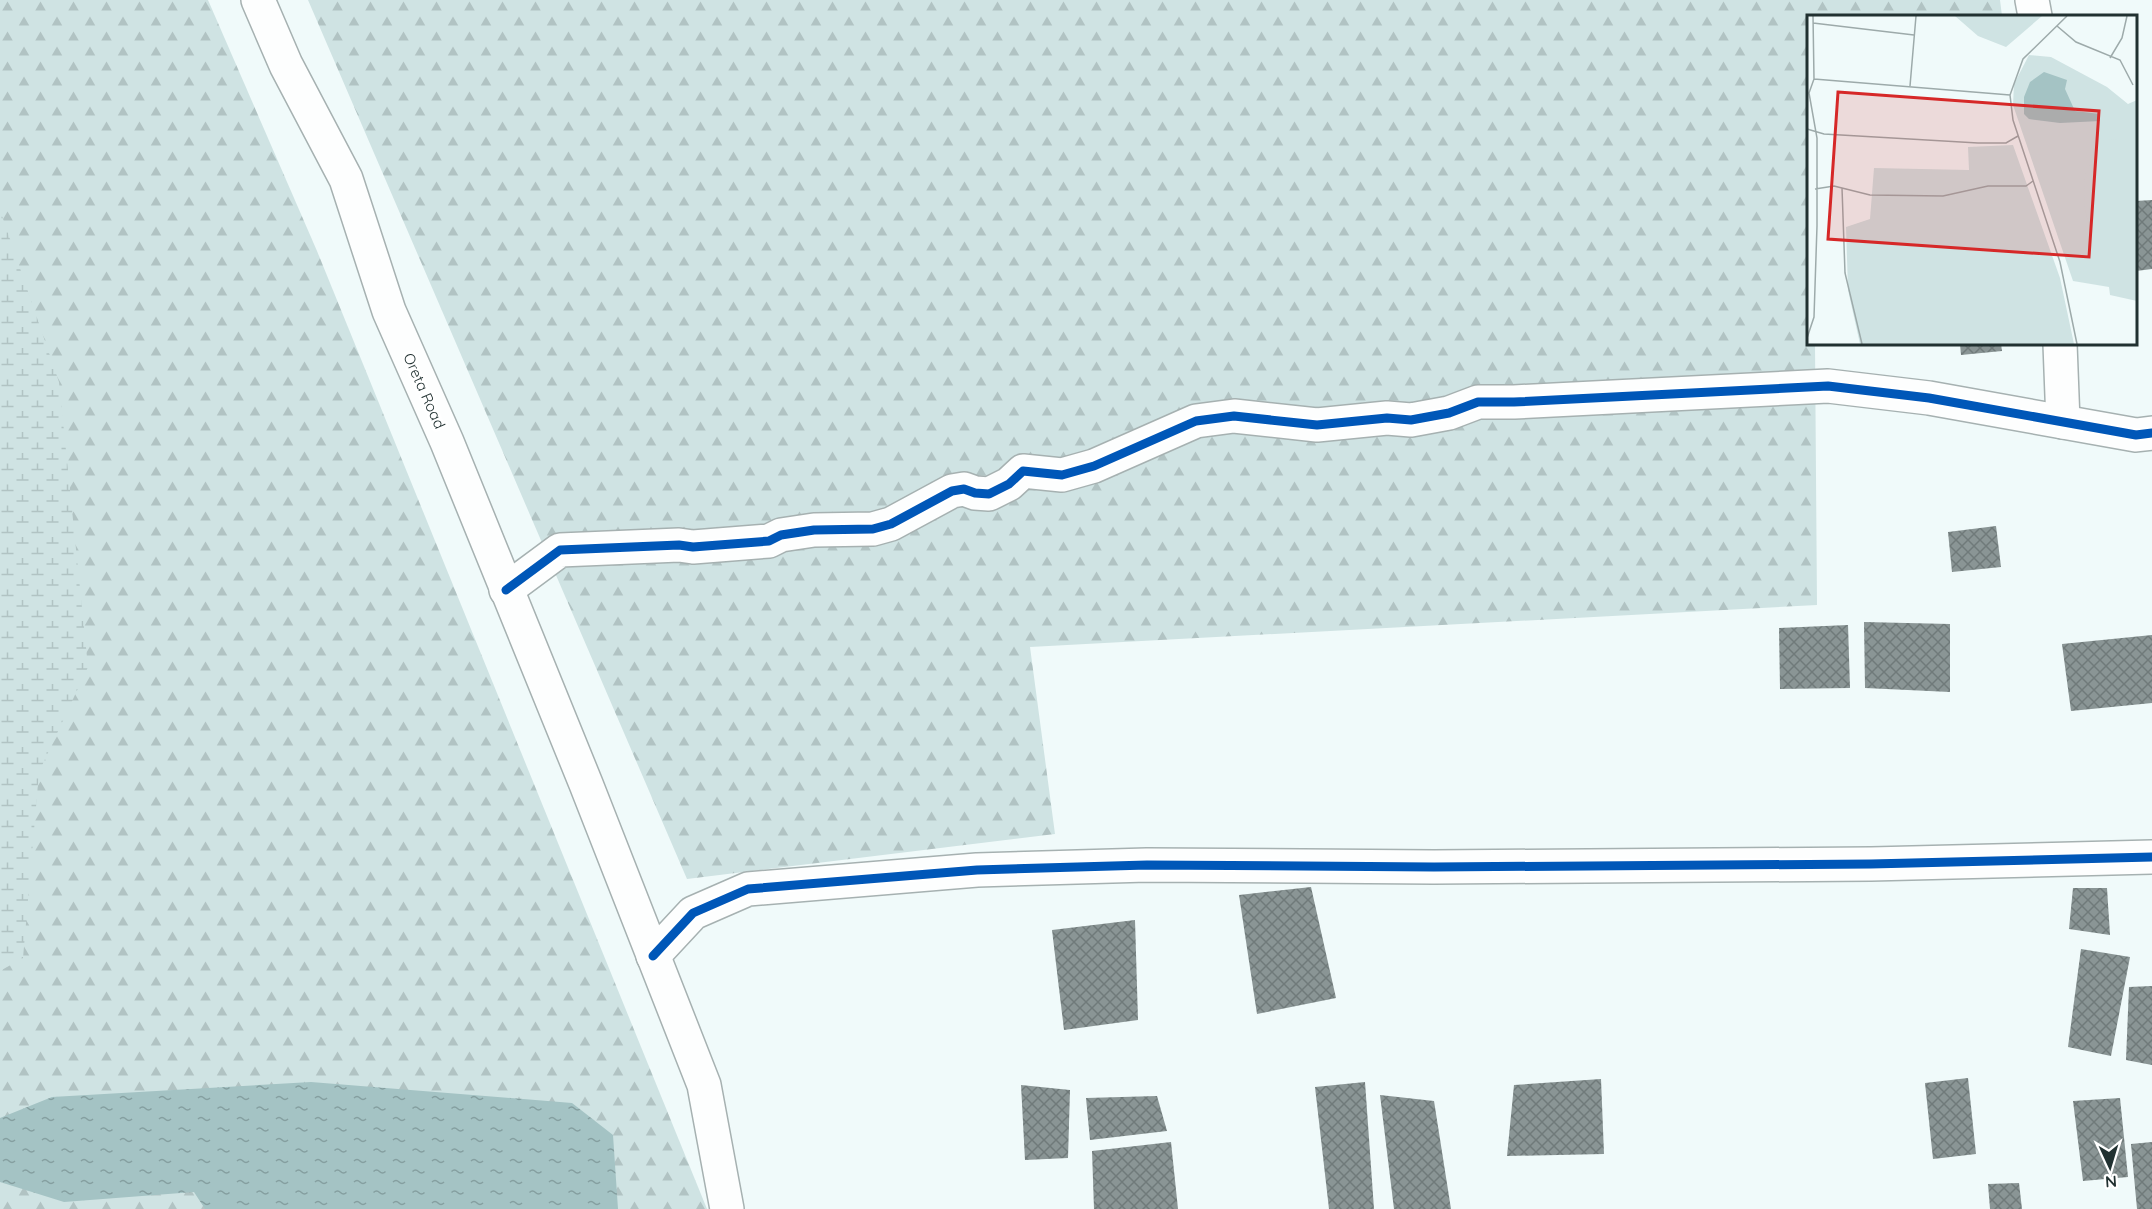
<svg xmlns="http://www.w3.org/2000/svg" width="2152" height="1209" viewBox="0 0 2152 1209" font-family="Quicksand,sans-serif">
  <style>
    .forest { fill: url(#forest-firs) }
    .wetland { fill: url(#wetland-marsh) }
    .water { fill: url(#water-ripples) }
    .building { fill: url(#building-cross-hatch) }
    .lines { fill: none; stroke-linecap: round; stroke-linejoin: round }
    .minor-casing { stroke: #a6b1b1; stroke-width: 36 }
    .tertiary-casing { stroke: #a6b1b1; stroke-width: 36 }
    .minor { stroke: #fdfefe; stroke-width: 33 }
    .tertiary { stroke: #fdfefe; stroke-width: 33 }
    .cycleway-casing { stroke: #fff; stroke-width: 13 }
    .cycleway { stroke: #0057b8; stroke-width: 9 }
    .labels { text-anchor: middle; stroke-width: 6; stroke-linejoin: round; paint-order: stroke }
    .street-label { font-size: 15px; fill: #213131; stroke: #fff }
    .inset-road { fill: none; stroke: #9daaaa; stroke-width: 1.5 }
    .view { fill: #d62828; fill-opacity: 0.15; stroke: #d62828; stroke-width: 3 }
    .inset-edge { fill: none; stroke: #213131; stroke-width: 3 }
  </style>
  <defs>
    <pattern id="forest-firs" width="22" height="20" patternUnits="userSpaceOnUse" patternTransform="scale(1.5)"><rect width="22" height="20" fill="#cfe3e3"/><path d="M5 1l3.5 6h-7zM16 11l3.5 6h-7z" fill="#b1c3c3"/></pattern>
    <pattern id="wetland-marsh" width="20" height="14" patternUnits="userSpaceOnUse" patternTransform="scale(1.5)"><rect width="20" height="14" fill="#cfe3e3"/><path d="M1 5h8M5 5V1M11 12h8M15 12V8" fill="none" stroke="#b1c3c3"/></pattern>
    <pattern id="water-ripples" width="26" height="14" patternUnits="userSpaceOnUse" patternTransform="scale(1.5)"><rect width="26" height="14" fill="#a4c3c4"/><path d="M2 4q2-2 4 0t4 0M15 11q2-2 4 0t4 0" fill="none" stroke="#859fa0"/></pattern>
    <pattern id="building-cross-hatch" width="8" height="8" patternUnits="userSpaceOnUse" patternTransform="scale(1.5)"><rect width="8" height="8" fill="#8a9595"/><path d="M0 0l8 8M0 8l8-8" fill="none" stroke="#707a7a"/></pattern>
  </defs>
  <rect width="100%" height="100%" fill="#f0fafa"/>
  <!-- forest -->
  <g class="forest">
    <polygon points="0,0 208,0 317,251 707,1209 0,1209"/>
    <polygon points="308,0 2000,0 2002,16 1808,16 1808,344 1815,344 1817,605 1030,647 1055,834 687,879"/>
  </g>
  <!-- wetland -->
  <polygon class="wetland" points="0,210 59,382 88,667 39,772 23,958 0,971"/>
  <!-- water -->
  <polygon class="water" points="311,1082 572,1103 613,1135 618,1209 205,1209 194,1192 64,1202 0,1182 0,1118 52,1097"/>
  <!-- building -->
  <g class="building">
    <polygon points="2152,200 2152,269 2136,271 2136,201"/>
    <polygon points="1960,344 2001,344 2002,351 1961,355"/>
    <polygon points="1996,526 2001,567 1952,572 1948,532"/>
    <polygon points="1864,622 1950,624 1950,692 1865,688"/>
    <polygon points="1848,625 1850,688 1780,689 1779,628"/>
    <polygon points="2152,635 2152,703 2071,711 2062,644"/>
    <polygon points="1311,887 1336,998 1257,1014 1239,895"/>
    <polygon points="2073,888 2107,888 2110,935 2069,929"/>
    <polygon points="1135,920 1138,1020 1064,1030 1052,930"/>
    <polygon points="2081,949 2130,957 2111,1056 2068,1047"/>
    <polygon points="2152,986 2152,1065 2126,1060 2129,987"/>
    <polygon points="1968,1078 1976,1154 1933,1159 1925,1083"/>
    <polygon points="1601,1079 1604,1154 1507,1156 1514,1085"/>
    <polygon points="1365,1082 1374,1209 1329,1209 1315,1087"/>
    <polygon points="1021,1085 1070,1090 1068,1158 1025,1160"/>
    <polygon points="1380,1095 1434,1101 1451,1209 1394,1209"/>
    <polygon points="1157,1096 1167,1131 1090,1140 1086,1098"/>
    <polygon points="2120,1098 2128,1177 2083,1181 2073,1101"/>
    <polygon points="1171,1142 1178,1209 1094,1209 1092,1151"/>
    <polygon points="2152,1142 2152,1209 2137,1209 2131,1144"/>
    <polygon points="2019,1183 2022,1209 1990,1209 1988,1184"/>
  </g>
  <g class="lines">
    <!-- minor casing -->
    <g class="minor-casing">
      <g id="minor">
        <polyline points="2032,0 2035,16"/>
        <polyline points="2060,344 2063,422"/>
        <polyline points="506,590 560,550 679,545 693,547 769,541 781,535 814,530 873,529 891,524 952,491 964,489 975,493 989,494 1009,484 1023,471 1062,475 1094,466 1196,421 1234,416 1317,425 1387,418 1411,420 1449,413 1478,402 1514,402 1828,386 1929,398 2136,435 2152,433"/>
        <polyline points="653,956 693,913 748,889 977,870 1147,865 1434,867 1871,864 2152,857"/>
      </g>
    </g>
    <!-- tertiary casing -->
    <g class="tertiary-casing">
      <polyline id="tertiary" points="258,0 286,65 346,179 389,311 447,442 586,784 704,1085 727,1209"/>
    </g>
    <!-- minor -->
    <use href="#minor" class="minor"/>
    <!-- tertiary -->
    <use href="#tertiary" class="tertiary"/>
    <!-- cycleway casing -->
    <g class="cycleway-casing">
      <g id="cycleway">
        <polyline points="506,590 560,550 679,545 693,547 769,541 781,535 814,530 873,529 891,524 952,491 964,489 975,493 989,494 1009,484 1023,471 1062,475 1094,466 1196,421 1234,416 1317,425 1387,418 1411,420 1449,413 1478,402 1514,402 1828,386 1929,398 2136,435 2152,433"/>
        <polyline points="653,956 693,913 748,889 977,870 1147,865 1434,867 1871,864 2152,857"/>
      </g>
    </g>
    <!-- cycleway -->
    <use href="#cycleway" class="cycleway"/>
  </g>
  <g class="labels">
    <!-- street labels -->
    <g class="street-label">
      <text transform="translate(424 391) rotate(66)" y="5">Oreta Road</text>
    </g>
  </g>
  <!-- overview -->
  <g transform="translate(1807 15)">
    <rect width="330" height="330" fill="#f0fafa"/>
    <path d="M148,1H235L199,32L171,21ZM222,40L244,42L300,72L321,89L330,85V286L303,280L302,272L266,266L206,90L207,69ZM206,130L253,263L267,329H53L41,275L39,212L63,204L67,153L162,155L161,132Z" fill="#cfe3e3"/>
    <path d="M293,123L318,126L330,134V262L320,259L286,224L278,195L277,161L284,148L287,126Z" fill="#cfe3e3"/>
    <path d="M237,57L260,65L258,74L268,96L293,99V106L253,108L222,104L217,99V82L223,67Z" fill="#a4c3c4"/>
    <path class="inset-road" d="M260,1L216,44L203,80L206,105L253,247L270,329M6,8L107,20M250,11L269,27L313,45L326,70M303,43L315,23L320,1M7,64L203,80M103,71L109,1M0,114L17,119L171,128H199L211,121M35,173L38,258L55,329M8,174L27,171L63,180L136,181L181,171H219L226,166M0,323L7,302L10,211V123L2,78L7,64L6,1"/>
    <path class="view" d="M31,77L292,96L282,242L21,224Z"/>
    <rect width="330" height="330" class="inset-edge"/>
  </g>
  <!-- north arrow -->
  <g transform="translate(2110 1167) rotate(176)" stroke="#ffffff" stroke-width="4.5" paint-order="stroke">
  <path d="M0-4.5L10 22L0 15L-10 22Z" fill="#213131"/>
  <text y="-9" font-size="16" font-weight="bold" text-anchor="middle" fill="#213131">N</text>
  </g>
</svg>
